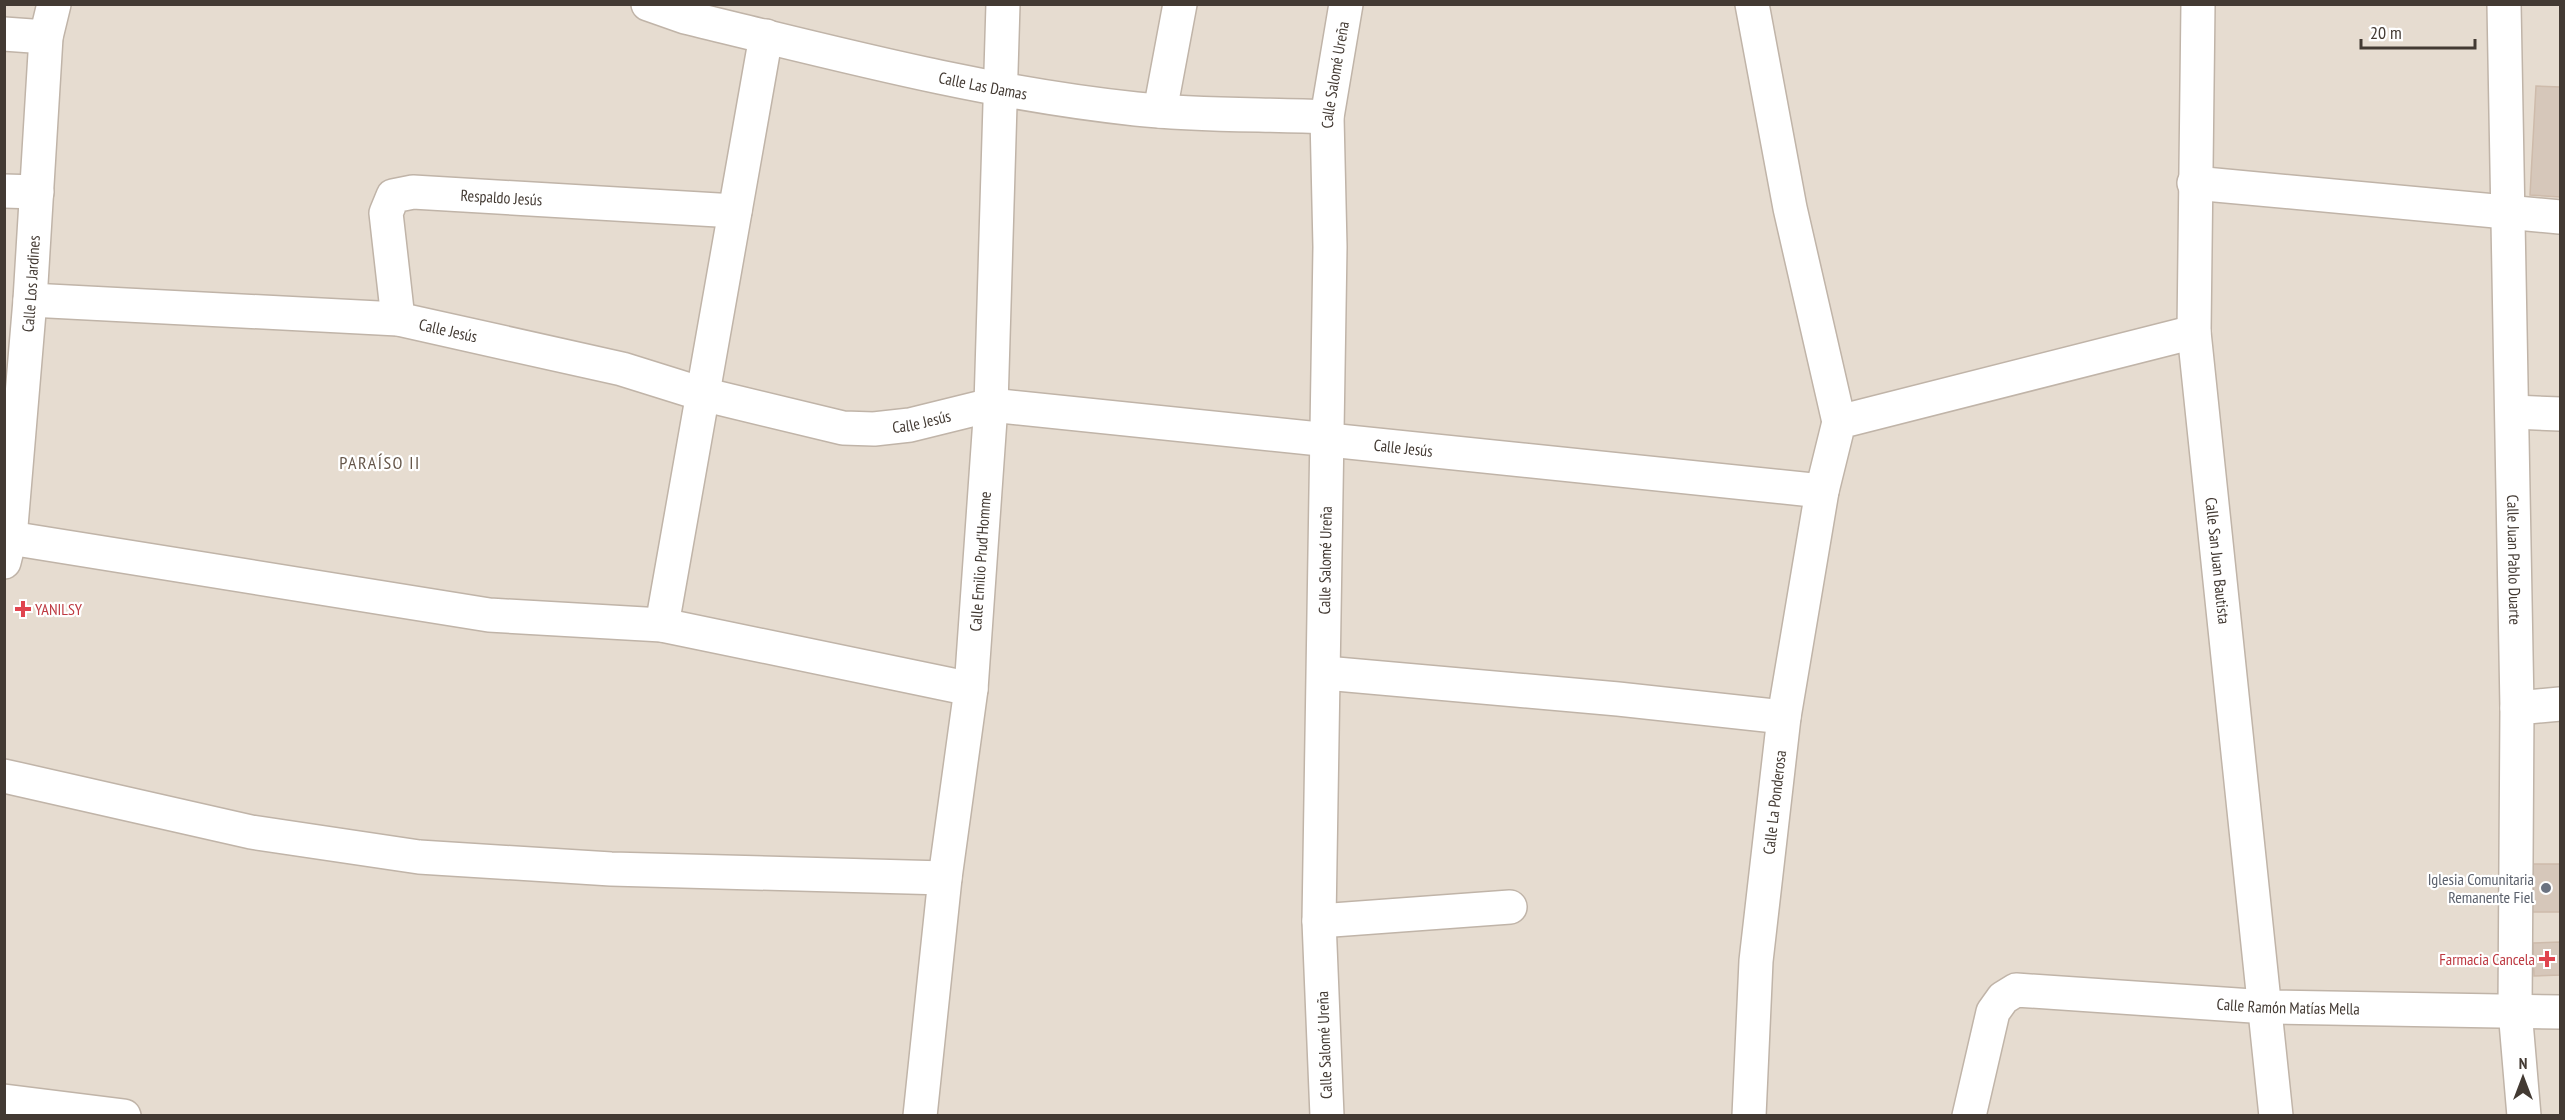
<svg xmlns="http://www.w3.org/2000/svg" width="2565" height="1120" viewBox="0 0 2565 1120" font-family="'PT Sans Narrow',sans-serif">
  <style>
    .residential { fill: #e6dcd0 }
    .building { fill: #d6c7ba; stroke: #cebbab; stroke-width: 1.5 }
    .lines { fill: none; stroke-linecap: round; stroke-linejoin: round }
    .minor-casing { stroke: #c0b4a8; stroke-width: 36 }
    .minor { stroke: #fff; stroke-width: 33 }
    .health-dot { fill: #e0444e; stroke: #fff; stroke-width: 2 }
    .worship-dot { fill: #6b7280; stroke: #fff; stroke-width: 2 }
    .labels { text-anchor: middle; stroke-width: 4.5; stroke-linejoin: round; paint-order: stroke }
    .street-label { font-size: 16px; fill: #433a33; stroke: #fff }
    .health-label { font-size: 16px; fill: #be3a42; stroke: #fff; text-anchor: start }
    .worship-label { font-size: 16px; fill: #5b616d; stroke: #fff; text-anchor: end }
    .neighbourhood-label { font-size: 18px; letter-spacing: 1.5px; fill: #66574a; stroke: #fff }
  </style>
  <rect width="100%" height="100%" fill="#f2ebe2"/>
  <!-- residential -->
  <rect class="residential" x="5" y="5" width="2555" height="1110"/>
  <!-- building -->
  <g class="building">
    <polygon points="2536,86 2560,87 2560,197 2530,195"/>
    <rect x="2532" y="864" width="28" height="48"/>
    <polygon points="2560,942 2560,975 2534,976 2533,943"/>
  </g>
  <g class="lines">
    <!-- minor casing -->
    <g class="minor-casing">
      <g id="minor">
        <path id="s1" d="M648,4L685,17C834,53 983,93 1136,109C1199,116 1264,114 1327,117"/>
        <polyline points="1752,4 1790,208 1839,422"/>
        <path id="s2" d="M2198,4L2194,332L2276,1116"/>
        <path id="s3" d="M2504,4L2517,708L2515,1010L2524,1116"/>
        <polyline points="4,34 46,37"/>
        <polyline points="1160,111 1180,4"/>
        <polyline points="2194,183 2560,217"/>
        <polyline points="4,191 37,192"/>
        <path id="s4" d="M30,300L398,319L622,369L702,394L843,428L874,429L910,425L991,405L1822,491"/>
        <path id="s5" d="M398,319L386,213L393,196L413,192L735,211"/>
        <polyline points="2513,412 2560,414"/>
        <polyline points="10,538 489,615 662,625 971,689"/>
        <path id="s6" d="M4,562L10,538L30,300L46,37L54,4"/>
        <polyline points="662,625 766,36"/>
        <polyline points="1325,673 1618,699 1784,717"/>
        <polyline points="2517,708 2560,704"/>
        <polyline points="4,776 251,832 419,857 611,869 945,878"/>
        <polyline points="1319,921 1510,907"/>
        <polyline points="4,1101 124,1116"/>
        <path id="s7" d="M920,1116L945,878L971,689L991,405L1003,4"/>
        <path id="s8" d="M1327,1116L1319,921L1330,247L1327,117L1346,4"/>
        <path id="s9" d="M1749,1116L1756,961L1784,717L1822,491L1839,422L2194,332"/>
        <path id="s10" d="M1969,1116L1993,1012L2003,998L2016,990L2267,1007L2560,1012"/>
      </g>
    </g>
    <!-- minor -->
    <use href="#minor" class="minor"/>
  </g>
  <!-- markers -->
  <g class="health-dot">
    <path d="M20 600h6v6h6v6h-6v6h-6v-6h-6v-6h6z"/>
    <path d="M2544 950h6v6h6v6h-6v6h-6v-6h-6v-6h6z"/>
  </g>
  <circle class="worship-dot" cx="2546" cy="888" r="6"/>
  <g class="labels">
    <!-- street labels -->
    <g class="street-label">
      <text dy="6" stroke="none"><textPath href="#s8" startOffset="1042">Calle Salomé Ureña</textPath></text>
      <text dy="6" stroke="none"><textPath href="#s1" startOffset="345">Calle Las Damas</textPath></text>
      <text dy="6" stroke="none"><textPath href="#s5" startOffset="234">Respaldo Jesús</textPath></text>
      <text dy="6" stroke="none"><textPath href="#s6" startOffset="280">Calle Los Jardines</textPath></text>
      <text dy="6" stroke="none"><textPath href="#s4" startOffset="420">Calle Jesús</textPath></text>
      <text dy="6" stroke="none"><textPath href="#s4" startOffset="906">Calle Jesús</textPath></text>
      <text dy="6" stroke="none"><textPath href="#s4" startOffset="1392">Calle Jesús</textPath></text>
      <text dy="6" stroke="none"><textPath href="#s8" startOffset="556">Calle Salomé Ureña</textPath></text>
      <text dy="6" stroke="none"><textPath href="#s3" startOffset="556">Calle Juan Pablo Duarte</textPath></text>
      <text dy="6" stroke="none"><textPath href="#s7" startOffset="558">Calle Emilio Prud'Homme</textPath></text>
      <text dy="6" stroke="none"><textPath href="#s2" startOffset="558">Calle San Juan Bautista</textPath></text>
      <text dy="6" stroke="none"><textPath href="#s9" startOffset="315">Calle La Ponderosa</textPath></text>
      <text dy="6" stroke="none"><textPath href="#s10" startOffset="412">Calle Ramón Matías Mella</textPath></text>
      <text transform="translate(1324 1045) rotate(-92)" y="6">Calle Salomé Ureña</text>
    </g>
    <!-- health labels -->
    <g class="health-label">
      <text x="35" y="615">YANILSY</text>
      <text x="2535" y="965" text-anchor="end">Farmacia Cancela</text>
    </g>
    <!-- worship labels -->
    <g class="worship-label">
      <text x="2534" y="885">Iglesia Comunitaria<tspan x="2534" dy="18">Remanente Fiel</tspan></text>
    </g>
    <!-- neighbourhood labels -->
    <g class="neighbourhood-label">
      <text x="380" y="469">PARAÍSO II</text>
    </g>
  </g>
  <!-- border -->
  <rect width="2565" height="1120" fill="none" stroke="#433a33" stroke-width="12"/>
  <!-- north arrow -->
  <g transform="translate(2523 1078)" stroke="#ffffff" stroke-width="4.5" paint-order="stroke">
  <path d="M0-4.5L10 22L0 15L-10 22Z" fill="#433a33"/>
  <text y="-9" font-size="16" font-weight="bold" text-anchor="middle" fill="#433a33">N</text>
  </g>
  <!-- scale -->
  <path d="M2361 39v9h114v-9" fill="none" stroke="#433a33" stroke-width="3"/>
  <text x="2370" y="39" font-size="18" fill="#433a33" stroke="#ffffff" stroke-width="4.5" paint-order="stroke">20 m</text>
</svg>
